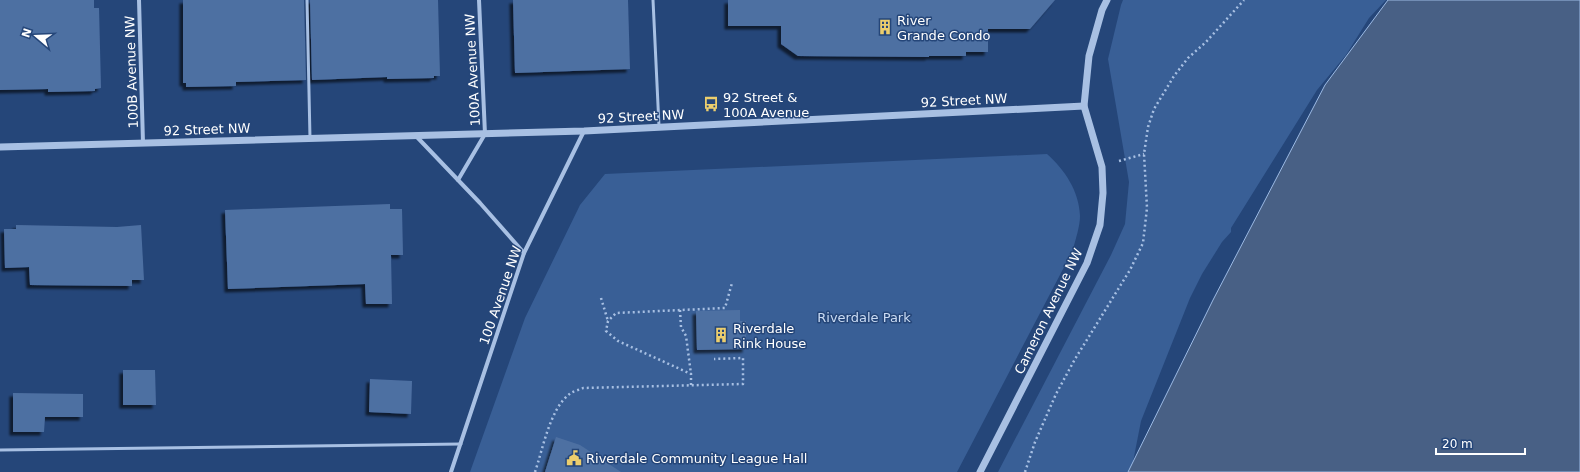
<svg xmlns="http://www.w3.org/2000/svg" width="1580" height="472" viewBox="0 0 1580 472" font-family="'DejaVu Sans',sans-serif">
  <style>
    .green { fill: #395f96 }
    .water { fill: #486085; stroke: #9cbae4 }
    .building { fill: #4e70a2; filter: url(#shadow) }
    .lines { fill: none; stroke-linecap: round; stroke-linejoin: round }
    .path { stroke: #a8c0e3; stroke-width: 2.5; stroke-dasharray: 2 3; stroke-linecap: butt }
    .service { stroke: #a8c0e3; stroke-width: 3 }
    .minor { stroke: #a8c0e3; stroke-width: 4 }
    .tertiary { stroke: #a8c0e3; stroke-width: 7 }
    .labels { text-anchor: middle; stroke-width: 3; stroke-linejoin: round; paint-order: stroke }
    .poi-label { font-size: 13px; fill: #fff; stroke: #254679; text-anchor: start }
    .street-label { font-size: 13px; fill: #fff; stroke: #254679 }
    .park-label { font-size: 13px; fill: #cadbf3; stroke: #254679 }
  </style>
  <defs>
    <filter id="shadow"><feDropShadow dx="-3.5" dy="3.5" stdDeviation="1" flood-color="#0009"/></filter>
  </defs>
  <rect width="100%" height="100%" fill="#254679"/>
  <!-- green -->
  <g class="green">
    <polygon points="1123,0 1386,0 1369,18 1346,55 1317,90 1231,228 1231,232 1222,242 1202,274 1190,298 1141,421 1131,472 998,472 1111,255 1125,224 1129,182 1108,59 1121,5"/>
    <path d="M1047,154C1065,170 1079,191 1080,216C1080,227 1075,240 1073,250L957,472H470L525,318L580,205L605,174Z"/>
  </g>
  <!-- water -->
  <polygon class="water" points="1388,0 1580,0 1580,472 1128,472 1213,300 1325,85"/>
  <!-- building -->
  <g class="building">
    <polygon points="0,0 94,0 94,8 99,8 101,88 95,89 95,91 48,92 48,89 0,90"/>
    <polygon points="183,0 304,0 306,80 236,82 236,86 186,87 186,83 183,83"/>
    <polygon points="310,0 438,0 440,76 434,76 434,78 387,79 387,77 312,80"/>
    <polygon points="513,0 628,0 630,69 515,73"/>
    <polygon points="728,0 1055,0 1030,29 988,29 988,52 966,52 966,56 929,56 929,57 798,56 781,44 781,26 728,26"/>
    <polygon points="390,204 390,209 402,209 403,255 391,255 392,304 366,304 365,284 228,289 225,210"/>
    <polygon points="16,225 117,227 141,225 144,280 132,280 132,286 30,285 29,267 5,268 4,229 16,229"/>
    <polygon points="740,310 740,321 746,321 746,349 697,350 696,311"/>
    <polygon points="123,370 155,370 156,405 123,405"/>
    <polygon points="370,379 412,381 411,414 369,412"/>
    <polygon points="13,393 83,394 83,417 45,417 44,432 13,432"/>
    <polygon points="556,437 580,445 621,472 545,472"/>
  </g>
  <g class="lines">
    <!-- path -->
    <g class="path">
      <polyline points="1119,161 1144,154"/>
      <polyline points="601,298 608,321"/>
      <polyline points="680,310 681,327 686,336 691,374"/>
      <polyline points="691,385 691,374 618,341 606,331 608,321 616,313 725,308 732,283"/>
      <path d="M535,472C543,449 550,407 571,393C574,391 579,390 583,388L743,384V358L714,359"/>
      <polyline points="1025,472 1035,442 1056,394 1075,359 1130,270 1143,243 1147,208 1144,154 1148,127 1154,109 1174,76 1188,58 1206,42 1244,0"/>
    </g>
    <!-- service -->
    <g class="service">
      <polyline points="307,0 310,138"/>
      <polyline points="653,0 659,126"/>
      <polyline points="0,450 461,444"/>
    </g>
    <!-- minor -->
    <g class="minor">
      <polyline points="139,0 143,143"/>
      <polyline points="416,136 480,203 524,253"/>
      <polyline points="458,180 485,134 479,0"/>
      <polyline points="451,472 524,253 584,131"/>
    </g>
    <!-- tertiary -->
    <g class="tertiary">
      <polyline points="0,147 584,131 1084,106"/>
      <polyline points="980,472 1087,263 1100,225 1103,193 1102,167 1084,106 1089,56 1102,10 1107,0"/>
    </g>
  </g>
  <!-- icons -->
  <defs>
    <g id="building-bare" transform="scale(1.2)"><path d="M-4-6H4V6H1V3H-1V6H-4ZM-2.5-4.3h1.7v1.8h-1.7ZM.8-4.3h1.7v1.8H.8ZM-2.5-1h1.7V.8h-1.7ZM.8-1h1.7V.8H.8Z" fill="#ecce6d" stroke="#254679" stroke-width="2.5" paint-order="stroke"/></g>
    <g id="bus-bare" transform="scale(1.2)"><path d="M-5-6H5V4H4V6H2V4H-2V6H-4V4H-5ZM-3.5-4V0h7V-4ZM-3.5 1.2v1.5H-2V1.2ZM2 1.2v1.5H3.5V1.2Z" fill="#ecce6d" stroke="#254679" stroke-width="2.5" paint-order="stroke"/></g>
    <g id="civic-bare" transform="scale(1.2)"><path d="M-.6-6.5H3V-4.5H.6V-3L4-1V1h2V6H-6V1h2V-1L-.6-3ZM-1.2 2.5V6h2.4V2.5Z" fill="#ecce6d" stroke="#254679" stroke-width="2.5" paint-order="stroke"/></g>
  </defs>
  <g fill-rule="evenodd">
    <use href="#building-bare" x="885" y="27"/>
    <use href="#bus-bare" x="711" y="104"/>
    <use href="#building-bare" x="721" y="335"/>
    <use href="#civic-bare" x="574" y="458"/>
  </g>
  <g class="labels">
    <!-- poi labels -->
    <g class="poi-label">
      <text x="897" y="25">River<tspan x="897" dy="15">Grande Condo</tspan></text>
      <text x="723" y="102">92 Street &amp;<tspan x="723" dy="15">100A Avenue</tspan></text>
      <text x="733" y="333">Riverdale<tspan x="733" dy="15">Rink House</tspan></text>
      <text x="586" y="463">Riverdale Community League Hall</text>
    </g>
    <!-- street labels -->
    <g class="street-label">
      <text transform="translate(472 70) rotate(-93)" y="5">100A Avenue NW</text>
      <text transform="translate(131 72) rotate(-92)" y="5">100B Avenue NW</text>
      <text transform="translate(964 100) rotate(-3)" y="5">92 Street NW</text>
      <text transform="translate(641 116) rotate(-3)" y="5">92 Street NW</text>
      <text transform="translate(207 129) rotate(-2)" y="5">92 Street NW</text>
      <text transform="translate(500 295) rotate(-71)" y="5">100 Avenue NW</text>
      <text transform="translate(1048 311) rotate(-64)" y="5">Cameron Avenue NW</text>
    </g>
    <!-- park labels -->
    <g class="park-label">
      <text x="864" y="322">Riverdale Park</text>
    </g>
  </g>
  <!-- north arrow -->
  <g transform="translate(36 36) rotate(289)" stroke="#254679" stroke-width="3" paint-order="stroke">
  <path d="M0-3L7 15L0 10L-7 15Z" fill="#ffffff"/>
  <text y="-6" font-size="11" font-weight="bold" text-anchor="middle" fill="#ffffff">N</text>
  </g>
  <!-- scale -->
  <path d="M1436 448v6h89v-6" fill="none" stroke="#ffffff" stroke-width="2"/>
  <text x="1442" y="448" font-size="12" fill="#ffffff" stroke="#254679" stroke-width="3" paint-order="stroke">20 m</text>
</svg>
